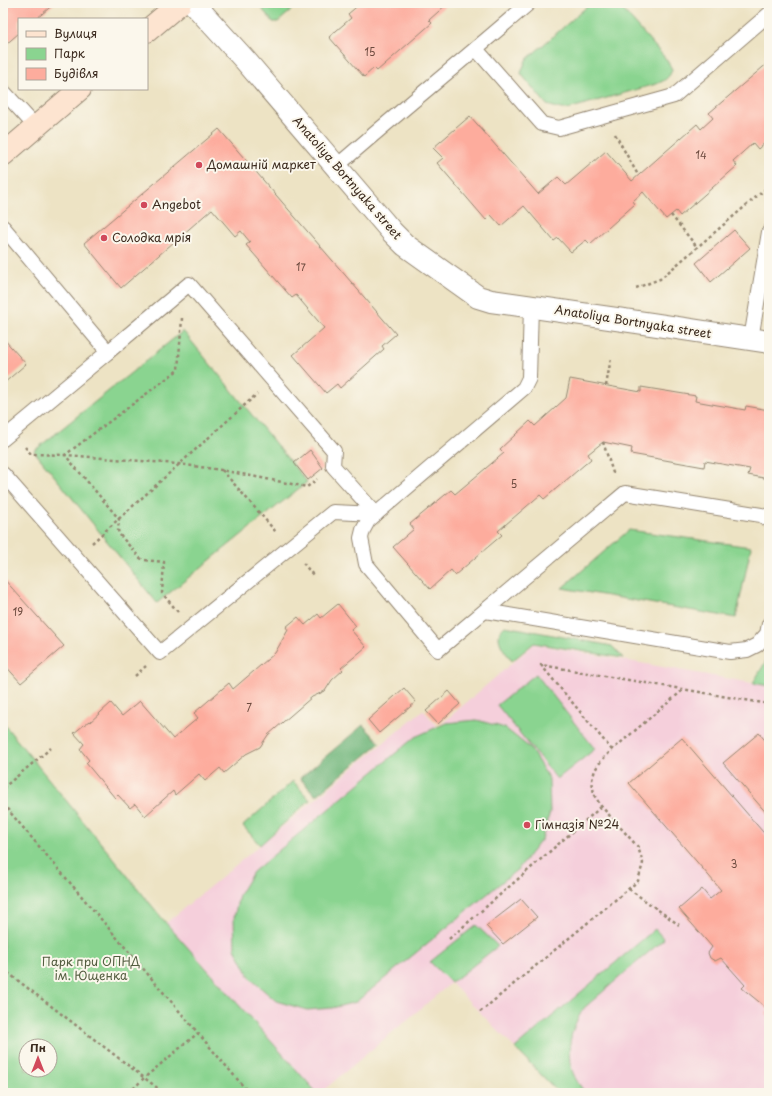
<svg xmlns="http://www.w3.org/2000/svg" width="772" height="1096" viewBox="0 0 772 1096" font-family="'Playpen Sans',sans-serif">
  <style>
    .built { fill: #f5cfdb }
    .green { fill: #8ad490; stroke: #627f57; fill-rule: evenodd }
    .forest { fill: #6fb67a; stroke: #55704c }
    .building { fill: #fdac9d }
    .lines { fill: none; stroke-linecap: round; stroke-linejoin: round }
    .lane-casing { stroke: #948671; stroke-width: 16 }
    .street-casing { stroke: #948671; stroke-width: 24 }
    .secondary-casing { stroke: #948671; stroke-width: 24 }
    .path { stroke: #948671; stroke-width: 2.5; stroke-dasharray: 3 3; stroke-linecap: butt }
    .lane { stroke: #fff; stroke-width: 14 }
    .street { stroke: #fff; stroke-width: 22 }
    .secondary { stroke: #fde4d0; stroke-width: 22 }
    .poi-dot { fill: #d1495b; stroke: #fbf7ec; stroke-width: 1.5 }
    .labels { text-anchor: middle; stroke-width: 4; stroke-linejoin: round; paint-order: stroke }
    .number-label { font-size: 10px; fill: #6c4a3e }
    .poi-label { font-size: 12px; fill: #3b2a1e; stroke: #fbf7ec; text-anchor: start }
    .street-label { font-size: 12px; fill: #3b2a1e; stroke: #fbf7ec }
    .park-label { font-size: 12px; fill: #535d40; stroke: #fbf7ec }
  </style>
  <rect width="100%" height="100%" fill="#fbf7ec"/>
  <filter id="ink" filterUnits="userSpaceOnUse"><feTurbulence type="fractalNoise" baseFrequency=".025" numOctaves="2"/><feDisplacementMap in="SourceGraphic" scale="8" xChannelSelector="R" yChannelSelector="G"/><feConvolveMatrix kernelMatrix="1 2 1 2 8 2 1 2 1" color-interpolation-filters="sRGB"/></filter>
  <filter id="wash" filterUnits="userSpaceOnUse"><feTurbulence type="fractalNoise" baseFrequency=".012" numOctaves="4" result="noise"/><feDisplacementMap in="SourceGraphic" scale="16" xChannelSelector="R" yChannelSelector="G"/><feGaussianBlur stdDeviation="0.9" result="paint"/><feColorMatrix in="noise" values="0 0 0 0 0 0 0 0 0 0 0 0 0 0 0 0 0 1.4 0 .05"/><feComposite in="paint" operator="in"/></filter>
  <g filter="url(#wash)">
    <rect width="100%" height="100%" fill="#ede3c4"/>
    <!-- built -->
    <polygon class="built" points="534,644 769,686 769,1093 559,1093 451,983 320,1093 317,1093 166,923 423,710 438,727"/>
    <!-- green -->
    <g class="green">
      <polygon points="257,3 300,3 278,22 273,22"/>
      <path d="M591,3H617L666,59L672,69C670,78 664,81 656,84L568,109H561L547,105L522,75L521,73L526,60Z"/>
      <polygon points="183,331 307,482 157,603 34,451"/>
      <polygon points="629,530 751,547 736,618 562,588"/>
      <path d="M505,626L612,646L623,658L534,643L512,661C505,651 491,637 505,626Z"/>
      <polygon points="769,656 769,686 753,683"/>
      <polygon points="536,674 595,749 557,779 497,705"/>
      <polygon points="477,720 505,728 530,748 549,779 550,812 542,839 519,868 356,1002 332,1008 307,1010 276,1001 251,979 235,948 234,918 239,895 253,872 415,737 446,723"/>
      <path d="M3,723L166,923L317,1093H3ZM26,1046H50V1070H26Z"/>
      <polygon points="293,781 310,800 260,845 243,826"/>
      <polygon points="476,925 498,946 451,983 430,962"/>
      <path d="M655,929L664,939L584,1008C566,1035 562,1068 586,1093H559L515,1048Z"/>
    </g>
    <!-- forest -->
    <polygon class="forest" points="363,725 380,743 316,796 300,778"/>
    <g id="blocks">
      <!-- building -->
      <g class="building">
        <polygon points="3,3 55,3 36,19 19,19 19,33 3,47"/>
        <polygon points="361,3 448,3 429,20 432,23 377,71 374,68 364,77 329,37 351,18 348,14"/>
        <polygon points="769,62 769,139 758,149 753,143 733,161 737,166 680,216 676,211 666,219 643,192 633,201 635,204 590,244 586,240 571,252 558,238 554,241 524,206 501,226 491,215 486,220 437,163 443,158 433,148 470,116 538,194 558,177 566,185 606,151 632,181 697,124 701,129 713,118 709,113"/>
        <polygon points="219,129 396,334 382,346 384,349 340,388 337,384 326,393 293,355 324,328 296,295 292,298 246,245 250,242 241,231 235,236 212,209 121,288 84,243"/>
        <polygon points="734,230 750,248 711,282 696,263"/>
        <polygon points="3,338 26,364 3,384"/>
        <polygon points="570,379 641,392 641,387 696,396 695,401 745,410 746,406 769,410 769,479 748,475 750,469 705,461 704,467 631,454 632,448 603,442 588,454 591,459 544,499 540,495 498,531 502,535 455,575 451,570 430,589 393,547 414,529 410,524 451,490 455,494 504,453 500,449 530,421 535,426 566,398"/>
        <polygon points="310,450 323,468 308,480 294,463"/>
        <polygon points="3,578 64,646 21,683 3,663"/>
        <polygon points="338,604 356,626 351,630 366,647 341,668 343,670 332,680 325,691 312,697 268,735 260,747 246,754 224,773 220,768 205,781 199,774 175,795 173,791 145,816 135,804 130,808 118,795 115,798 86,763 89,760 80,749 84,744 74,733 89,721 90,722 111,703 122,716 140,701 173,739 198,718 194,713 229,683 233,689 275,653 288,630 286,627 298,617 305,625 318,614 321,618"/>
        <polygon points="404,688 416,702 379,733 368,720"/>
        <polygon points="449,691 460,704 438,724 426,711"/>
        <polygon points="759,733 769,745 769,816 723,763"/>
        <polygon points="682,738 769,839 769,930 768,931 769,932 769,1017 766,1013 769,1010 742,988 745,985 721,958 715,961 710,958 708,953 712,947 679,909 702,889 710,899 721,890 629,783"/>
        <polygon points="521,899 537,917 503,944 486,926"/>
      </g>
    </g>
  </g>
  <g filter="url(#ink)">
    <use href="#blocks" fill-opacity="0" stroke="#948671" stroke-width="1"/>
    <g class="lines">
      <!-- lane casing -->
      <g class="lane-casing">
        <g id="lane">
          <polyline points="476,49 542,124 559,128 674,96 769,14"/>
          <polyline points="3,91 36,127"/>
          <path d="M337,166C400,111 466,58 529,3"/>
          <polyline points="3,227 108,352 189,284 334,451 333,466 376,514"/>
          <polyline points="531,306 529,378 524,388 376,514 368,521 363,530 361,538 366,564 438,650 625,493 761,515 769,520"/>
          <polyline points="751,339 769,232"/>
          <polyline points="3,439 108,352"/>
          <polyline points="3,474 160,653 333,512 376,514"/>
          <polyline points="485,611 730,652 747,650 757,645 767,634 769,624"/>
        </g>
      </g>
      <!-- street casing -->
      <g class="street-casing">
        <polyline id="street" points="193,3 245,60 392,232 405,245 478,297 491,301 651,324 769,342"/>
      </g>
      <!-- secondary casing -->
      <g class="secondary-casing">
        <g id="secondary">
          <polyline points="147,31 180,3"/>
          <polyline points="3,155 80,89"/>
        </g>
      </g>
      <!-- path -->
      <g class="path">
        <polyline points="615,134 638,175"/>
        <polyline points="671,215 697,247"/>
        <polyline points="636,288 660,279 769,186"/>
        <polyline points="606,386 611,358"/>
        <polyline points="603,442 614,476"/>
        <polyline points="25,447 31,454 65,455 179,464 221,470 307,487 317,479"/>
        <polyline points="222,470 276,532"/>
        <polyline points="92,543 257,394"/>
        <polyline points="303,563 313,575"/>
        <polyline points="178,612 162,593 164,562 144,560 140,558 119,534 118,530 119,519 65,455 178,370 182,318"/>
        <polyline points="135,676 146,666"/>
        <polyline points="612,750 541,665 769,704"/>
        <polyline points="3,788 51,748"/>
        <polyline points="3,804 249,1093"/>
        <polyline points="629,889 679,925"/>
        <polyline points="449,939 601,807"/>
        <polyline points="3,969 164,1093"/>
        <polyline points="480,1012 638,881 643,863 638,847 601,806 594,795 592,780 595,770 601,761 612,750 683,690"/>
        <polyline points="129,1093 144,1078 198,1033"/>
      </g>
      <!-- lane -->
      <use href="#lane" class="lane"/>
      <!-- street -->
      <use href="#street" class="street"/>
      <!-- secondary -->
      <use href="#secondary" class="secondary"/>
    </g>
  </g>
  <!-- markers -->
  <g class="poi-dot">
    <circle cx="199" cy="165" r="4"/>
    <circle cx="144" cy="205" r="4"/>
    <circle cx="104" cy="238" r="4"/>
    <circle cx="527" cy="825" r="4"/>
  </g>
  <g class="labels">
    <!-- number labels -->
    <g class="number-label">
      <text x="370" y="56">15</text>
      <text x="701" y="159">14</text>
      <text x="301" y="271">17</text>
      <text x="514" y="488">5</text>
      <text x="18" y="616">19</text>
      <text x="249" y="712">7</text>
      <text x="734" y="868">3</text>
    </g>
    <!-- poi labels -->
    <g class="poi-label">
      <text x="207" y="169">Домашній маркет</text>
      <text x="152" y="209">Angebot</text>
      <text x="112" y="242">Солодка мрія</text>
      <text x="535" y="829">Гімназія №24</text>
    </g>
    <!-- street labels -->
    <g class="street-label">
      <text transform="translate(347 178) rotate(49)" y="4">Anatoliya Bortnyaka street</text>
      <text transform="translate(633 322) rotate(9)" y="4">Anatoliya Bortnyaka street</text>
    </g>
    <!-- park labels -->
    <g class="park-label">
      <text x="91" y="966">Парк при ОПНД<tspan x="91" dy="14">ім. Ющенка</tspan></text>
    </g>
  </g>
  <!-- margin -->
  <rect width="772" height="1096" fill="none" stroke="#fbf7ec" stroke-width="16"/>
  <!-- legend -->
  <rect x="18" y="18" width="130" height="72" fill="#fbf7ec" stroke="#aea59a"/>
  <rect x="26" y="31" width="20" height="6" fill="#fde4d0" stroke="#aea59a"/>
  <text x="54" y="38" font-size="12" fill="#3b2a1e">Вулиця</text>
  <rect x="26" y="48" width="20" height="12" fill="#8ad490" stroke="#aea59a"/>
  <text x="54" y="58" font-size="12" fill="#3b2a1e">Парк</text>
  <rect x="26" y="68" width="20" height="12" fill="#fdac9d" stroke="#aea59a"/>
  <text x="54" y="78" font-size="12" fill="#3b2a1e">Будівля</text>
  <!-- north arrow -->
  <g transform="translate(38 1058)"><circle r="19" fill="#fbf7ec" stroke="#aea59a"/>
  <path d="M0-3L7 15L0 10L-7 15Z" fill="#d1495b"/>
  <text y="-6" font-size="11" font-weight="bold" text-anchor="middle" fill="#3b2a1e">Пн</text>
  </g>
</svg>
